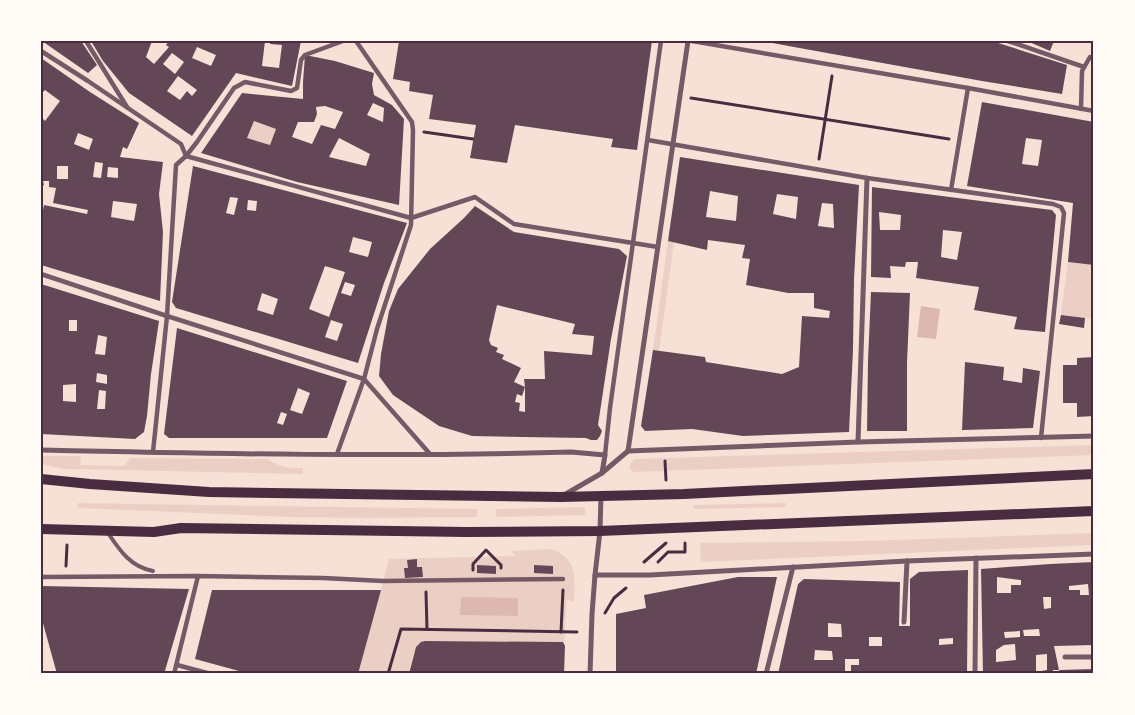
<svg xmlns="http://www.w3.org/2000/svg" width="1135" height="715" viewBox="0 0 1135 715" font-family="'Sofia Sans Condensed',sans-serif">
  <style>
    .green { fill: #ebcfc5 }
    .water { fill: #dcb8b0 }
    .building { fill: #644757; fill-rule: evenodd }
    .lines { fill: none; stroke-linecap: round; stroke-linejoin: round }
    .path { stroke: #4a2c40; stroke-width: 3 }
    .service { stroke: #755966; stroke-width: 4 }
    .pedestrian { stroke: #755966; stroke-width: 4.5 }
    .minor { stroke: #755966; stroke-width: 5 }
    .secondary { stroke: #4a2c40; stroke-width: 10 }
    .neatline { fill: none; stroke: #4a2c40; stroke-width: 2 }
  </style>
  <rect width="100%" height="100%" fill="#f7e1d7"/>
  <!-- green -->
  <g class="green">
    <polygon points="254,121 276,129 270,145 247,138"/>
    <polygon points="668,241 674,242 659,351 653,350"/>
    <polygon points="1068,262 1094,265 1094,319 1061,315"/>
    <polygon points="1094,445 1094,455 634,472 630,469 630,464 634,459"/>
    <path d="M41,456H81L80,465L124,466L130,458L268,459C281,468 288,468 303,468V474L71,469C60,469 51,467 41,463Z"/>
    <polygon points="78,503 477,509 477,517 366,518 290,517 78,508"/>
    <polygon points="786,503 786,507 694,509 694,505"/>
    <polygon points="585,507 585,515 496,517 496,509"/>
    <polygon points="1094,533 1094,545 701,562 700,543 865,541"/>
    <path d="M551,549C578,559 575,577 574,602L567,599L564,644L561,642L423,641C412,647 412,663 409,674H358L389,559L515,556L511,551Z"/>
  </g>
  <!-- water -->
  <g class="water">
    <polygon points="921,306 940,309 936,339 917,337"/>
    <polygon points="461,597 518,598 518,616 460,615"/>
  </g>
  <!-- building -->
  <g class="building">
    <polygon points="42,41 81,41 97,65 88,73"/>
    <path d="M91,41H152L146,57L154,64L169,47L166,45L169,41H265L262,66L279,68L282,45L270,44L271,41H301L292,86L236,73L192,136L129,93L103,61ZM197,47L216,55L211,66L192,58ZM172,53L184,62L175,74L163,64ZM178,76L197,90L192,96L187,91L180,100L167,91Z"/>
    <polygon points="399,41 652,41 637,150 611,147 613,139 515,125 507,163 470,158 476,125 429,119 433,95 409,91 410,82 393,79"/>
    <polygon points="767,41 992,41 1067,65 1062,94 982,81 794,47 767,42"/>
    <polygon points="1027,41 1054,41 1050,51"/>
    <path d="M305,55L335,61L374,73L372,84L374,95L392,105L404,119L399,205L297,182L201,153L242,93L303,99V82ZM373,103L384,108L383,122L385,123L367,115ZM325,106L343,112L335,129L321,125L312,144L292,137L298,122H314L317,114L316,107ZM254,121L276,129L270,145L247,138ZM339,138L370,154L366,166L329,157Z"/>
    <path d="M41,58L90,92L139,123L127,149L123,147L120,157L163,162L159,194L163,232L160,301L41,265V221L44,205L87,214L88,210L53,203L56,188L49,187V181H43L44,185L41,186V117L45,121L60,101L45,90L41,94ZM78,133L93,139L89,150L74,144ZM95,162L103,163L101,178L93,177ZM57,166H68V179H57ZM108,167L118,168V178L107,177ZM113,201L137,204L134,221L111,217Z"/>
    <path d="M982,102L1094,122V153L1091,166L1094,167V265L1068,262L1073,203L967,186ZM1026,138L1042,140L1038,166L1022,164Z"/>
    <path d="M680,157L859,185L854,279L853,350L849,432L743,436L692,429L645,431L641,426L653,350L705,357L706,362L782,374L799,367L802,316L829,318L830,311L814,308V293H788L746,285L750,259L742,258L745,245L708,240L707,250L668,241ZM710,191L738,196L736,221L706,217ZM777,194L798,197L796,219L773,214ZM822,203L833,204L834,228L818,226Z"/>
    <path d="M193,166L407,223L384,283L358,363L176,308L172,302ZM230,197L238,198L234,215L226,213ZM248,200L257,201L256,211L247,210ZM353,237L372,242L368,257L349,252ZM325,266L345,272L329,317L309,309ZM345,282L355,285L351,296L341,293ZM262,293L278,299L273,315L257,310ZM331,320L343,324L337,341L325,337Z"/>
    <path d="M872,187L1052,210L1056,215L1045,332L1014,329L1017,317L974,310L979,287L916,278L918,262H906L905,267L890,266L891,278L871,277ZM879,212L901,215L900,230H880ZM943,230L962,232L957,260L941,257Z"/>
    <path d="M475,206L514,232L619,249L627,256L611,339L598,425L602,431L600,436L597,440H591L586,438L472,436L439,426L393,395L379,376L381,354L389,311L398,289L430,249L464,218ZM497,305L575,324L572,334L594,336L592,355L544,351L545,379H524L525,387V412L519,411L520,403L515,402L517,394L522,396L525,387L514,382L521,368L502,359L504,355L496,352L498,348L491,345L489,340Z"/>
    <path d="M41,284L159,321L151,374L147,416L144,432L135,439L41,434ZM69,320H77V331H69ZM98,335L107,337L105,355L95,354ZM97,373L107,375V384L96,382ZM76,384V402L63,401V385ZM99,390L106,391L105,409H97Z"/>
    <polygon points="871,292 910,293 907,363 907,431 867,431 868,361"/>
    <polygon points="1061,315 1085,318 1084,328 1059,324"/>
    <path d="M177,328L347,381L327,438H169L164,434ZM298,388L310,393L302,414L290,410ZM281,412L287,414L283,425L277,423Z"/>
    <polygon points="1094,357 1094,416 1077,417 1077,403 1063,403 1063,365 1077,365 1077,358"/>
    <polygon points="965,362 1004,367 1003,380 1022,383 1023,368 1040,371 1033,428 962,430"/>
    <polygon points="417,559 417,567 422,567 423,577 405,578 404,568 408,568 407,560"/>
    <path d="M1094,562V645L1054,646L1059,670H1053V674H983L981,569L1050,564ZM997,577L1021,580V585H1011V593H997ZM1088,584L1089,595H1080V590H1069V586ZM1043,597H1051V608L1044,609ZM1039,629L1040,636H1024L1023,630ZM1020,631V637L1005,638L1004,632ZM1015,644L1016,660L996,662V650L1004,645ZM1047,654V670L1036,672V655Z"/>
    <polygon points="477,565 496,566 496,574 477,573"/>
    <polygon points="534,565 553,566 553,574 534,573"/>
    <path d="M968,570L967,674H851V665H859V659H845V674H778L798,584L804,579L900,582L899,626H910V579L919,572ZM828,623L841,624L842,637H828ZM869,637H882V646H869ZM953,638V644L939,645V639ZM815,650L832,651L833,660H814Z"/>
    <polygon points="738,577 777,577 756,674 616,674 616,614 646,608 644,595"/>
    <polygon points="41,586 189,589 164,674 57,674 41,616"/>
    <polygon points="212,590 381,590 358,674 250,674 195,659"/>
    <polygon points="425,641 561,642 563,642 565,646 564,674 409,674 416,647 421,642"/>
    <polygon points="1094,669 1094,674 1061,674 1059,670"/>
  </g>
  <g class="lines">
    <!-- path -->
    <g class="path">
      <polyline points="691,98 949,139"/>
      <polyline points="424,132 473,139"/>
      <polyline points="819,159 832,76"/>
      <polyline points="665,461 666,480"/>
      <polyline points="644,562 666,543"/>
      <polyline points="658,562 668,552 685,552 685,543"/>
      <polyline points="66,566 67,545"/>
      <polyline points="473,570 473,564 486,550 501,565 501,568"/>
      <polyline points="426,592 427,629"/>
      <polyline points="605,613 614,598 626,588"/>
      <polyline points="561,632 563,590"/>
      <polyline points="388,674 401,629 577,632"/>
    </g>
    <!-- service -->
    <path class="service" d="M108,533C120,551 131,567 153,571"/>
    <!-- pedestrian -->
    <g class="pedestrian">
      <polyline points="86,41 127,107"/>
      <polyline points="692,41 968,88 1094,111"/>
      <polyline points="1008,41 1084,67"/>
      <polyline points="41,51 88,81 181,144 186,156"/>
      <polyline points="1081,109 1082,71 1090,57"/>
      <polyline points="648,140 867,178 1053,204 1061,207 1064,213 1041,438"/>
      <polyline points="186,156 411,218"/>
      <polyline points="951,190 968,88"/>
      <polyline points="411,218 475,197 514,224 658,247"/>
      <polyline points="41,274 167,316 364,379 430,454"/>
      <polyline points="153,452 167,316 176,165 186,156 197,142 234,88 245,82 291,91 297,88 301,60 305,55 343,41"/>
      <polyline points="337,454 364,379 377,329 411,225 413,130 412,122 356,41"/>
      <polyline points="605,455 610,408 661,41"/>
      <polyline points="41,577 198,576 323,578 383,581 563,579"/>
      <polyline points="177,665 211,674"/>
      <polyline points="174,674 198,576"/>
    </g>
    <!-- minor -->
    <g class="minor">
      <polyline points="858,442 867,178"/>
      <path d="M41,450C218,454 395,457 571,452L605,455L602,473"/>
      <polyline points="628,451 858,442 1094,436"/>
      <polyline points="628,451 688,41"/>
      <polyline points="564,495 602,473 628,451"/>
      <polyline points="595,575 650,575 907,561 1094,554"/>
      <polyline points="904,622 907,561"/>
      <polyline points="1065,657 1094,657"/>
      <polyline points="590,674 592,614 595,575 600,531 601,496"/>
      <polyline points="766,674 793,567"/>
      <polyline points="975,674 976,558"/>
    </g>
    <!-- secondary -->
    <g class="secondary">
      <polyline points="41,479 90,484 209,492 561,497 684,494 1094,474"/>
      <polyline points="41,529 154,532 181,528 466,532 600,531 1094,511"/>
    </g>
  </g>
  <!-- border -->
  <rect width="1135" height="715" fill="none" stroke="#fffaf5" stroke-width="85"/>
  <rect x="42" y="42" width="1050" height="630" class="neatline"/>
</svg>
